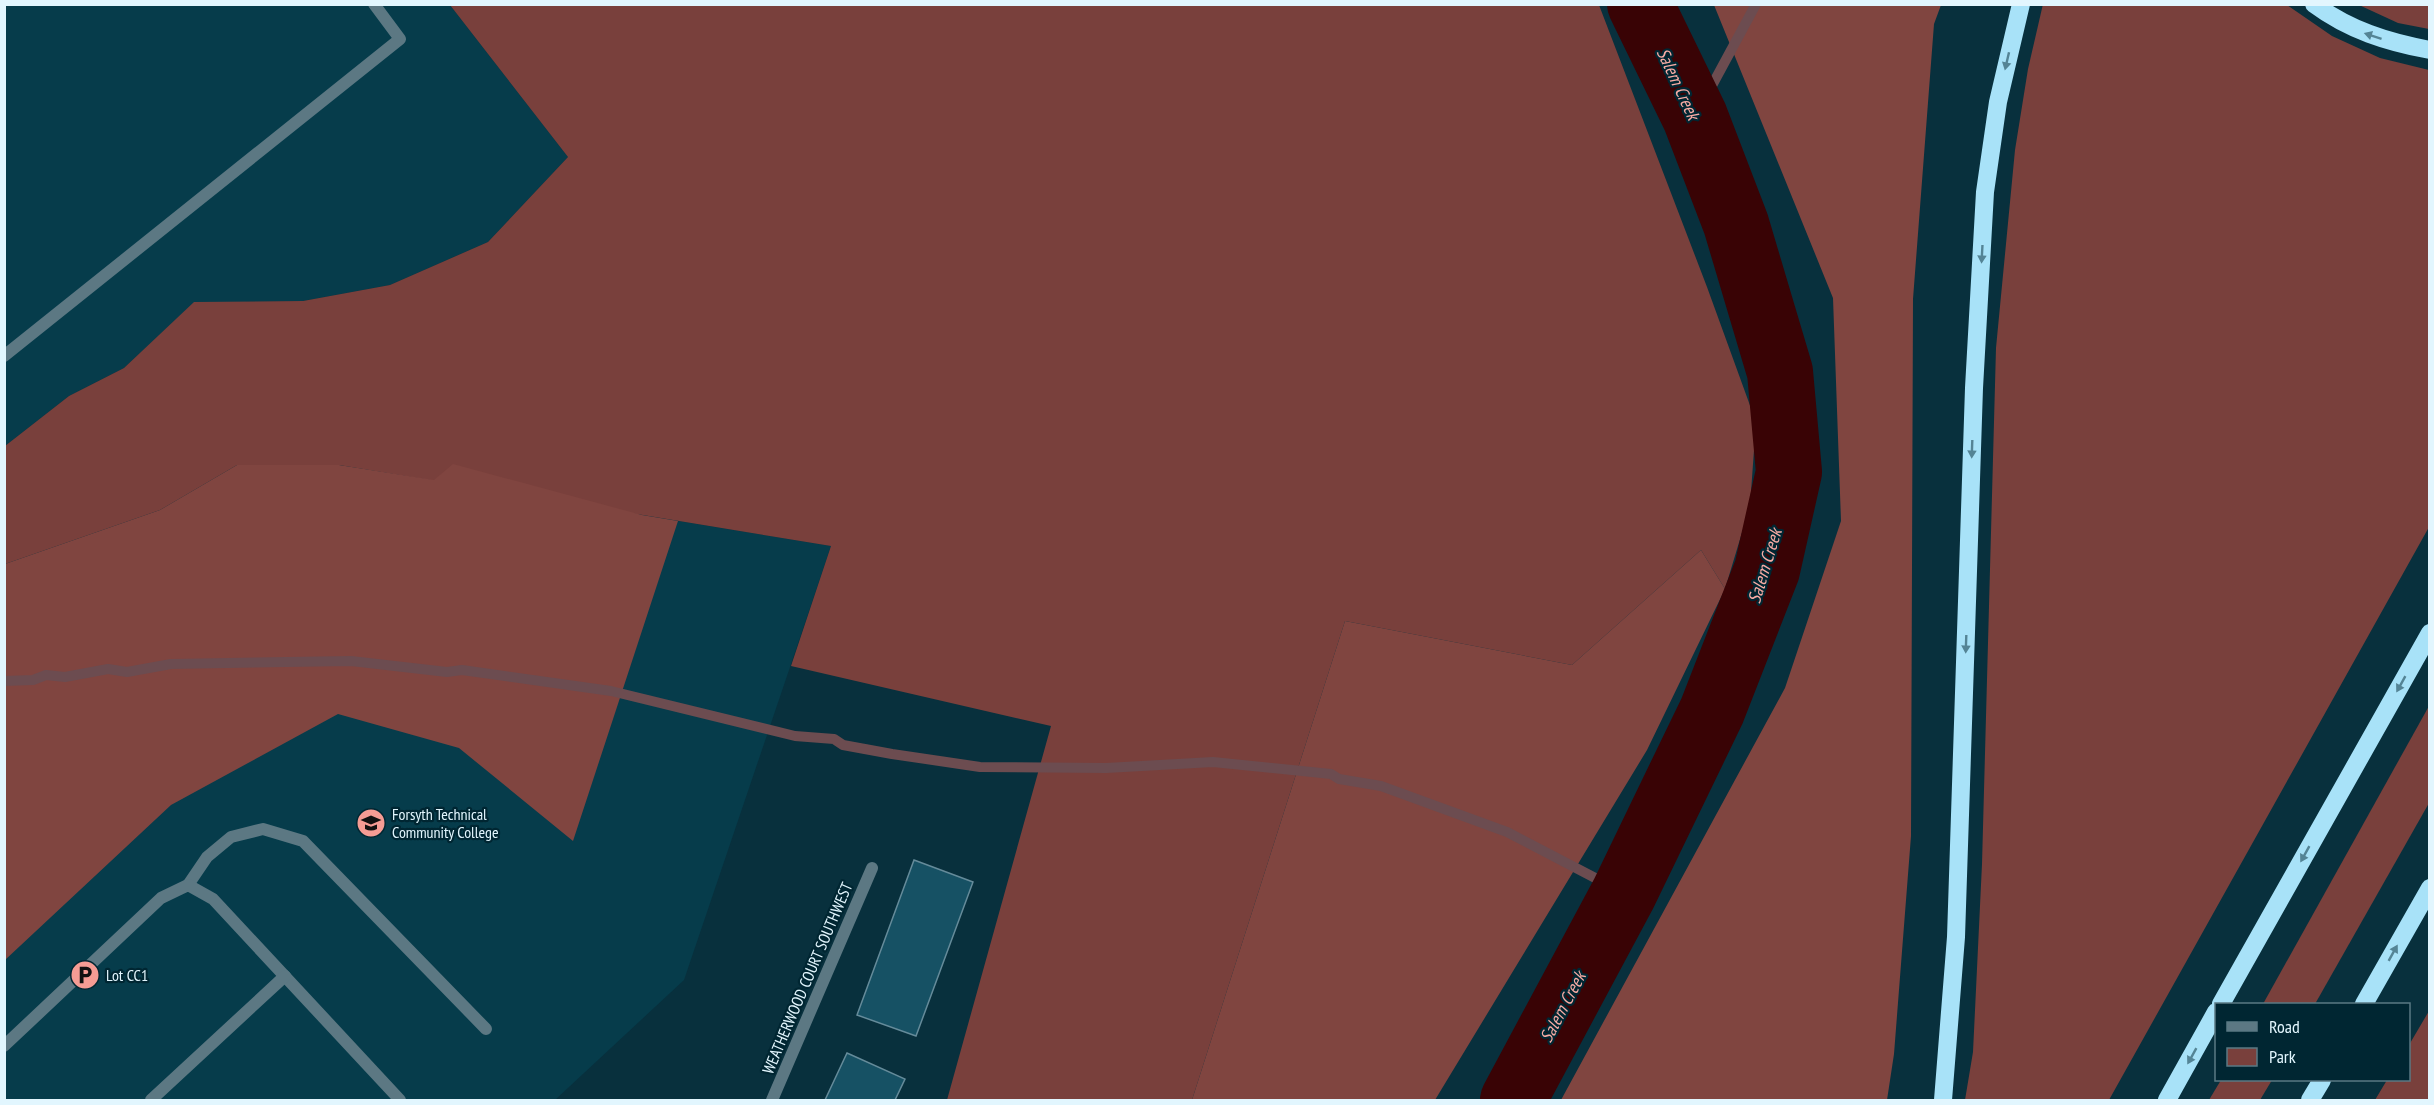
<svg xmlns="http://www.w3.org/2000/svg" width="2434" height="1105" viewBox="0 0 2434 1105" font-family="'PT Sans Narrow',sans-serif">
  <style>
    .built { fill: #063c4b }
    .green { fill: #79403c }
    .forest { fill: #804540 }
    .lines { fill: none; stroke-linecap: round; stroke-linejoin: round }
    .stream { stroke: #6c4c50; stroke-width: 10 }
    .river { stroke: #390305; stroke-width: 66 }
    .building { fill: #165164; stroke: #658b9a; stroke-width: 1.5 }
    .service { stroke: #5c7883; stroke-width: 12 }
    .minor { stroke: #5c7883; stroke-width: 12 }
    .motorway { stroke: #a8e2f8; stroke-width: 18 }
    .oneway { fill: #548495 }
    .labels { text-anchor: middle; stroke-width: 4.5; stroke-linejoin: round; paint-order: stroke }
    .poi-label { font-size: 16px; fill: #e2f6fe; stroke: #002632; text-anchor: start }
    .street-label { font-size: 16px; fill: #e2f6fe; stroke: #002632 }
    .water-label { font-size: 18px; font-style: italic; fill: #f8aca5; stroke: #002632 }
  </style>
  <rect width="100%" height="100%" fill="#08303d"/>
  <!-- built -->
  <g class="built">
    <polygon points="5,5 450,5 568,157 488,242 390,285 303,301 194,303 124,368 69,396 5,446"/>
    <polygon points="642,515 831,546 684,980 555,1100 5,1100 4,564"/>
  </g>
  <!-- green -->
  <g class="green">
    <polygon points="2043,4 2287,5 2332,36 2380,58 2429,70 2429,527 2109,1100 1965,1100 1973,1052 1982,864 1996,348 2015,150 2028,69"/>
    <polygon points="450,5 1599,5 1707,287 1756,422 1750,506 1725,589 1701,550 1572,665 1345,621 1192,1100 947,1100 1051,726 791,666 831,546 339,465 237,465 160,510 5,564 5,446 69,396 124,368 194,302 303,301 390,285 488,242 568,157"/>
    <polygon points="2359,5 2429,5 2429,29 2398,23"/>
    <polygon points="2429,706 2429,803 2315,1004 2263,1004"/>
    <polygon points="2429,1011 2430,1096 2427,1100 2375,1100 2387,1080 2408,1080 2409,1045"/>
    <polygon points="2221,1080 2272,1080 2260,1100 2209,1100"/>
  </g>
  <!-- forest -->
  <g class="forest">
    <polygon points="1714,5 1941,5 1934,24 1913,299 1911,836 1894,1054 1887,1100 1561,1100 1785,688 1841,521 1833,298"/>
    <polygon points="453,464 642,515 678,521 573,841 459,748 338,714 171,805 5,960 5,564 160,510 237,465 339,465 434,480"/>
    <polygon points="1701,550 1725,589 1647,750 1435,1100 1192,1100 1345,621 1572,665"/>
  </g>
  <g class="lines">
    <!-- stream -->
    <g class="stream">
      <polyline points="1695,117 1756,4"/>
      <polyline points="4,681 33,680 46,675 65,677 108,669 127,672 171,664 351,661 447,672 462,670 611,691 795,736 834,739 843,745 892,754 980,767 1106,768 1213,762 1331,774 1339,779 1381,786 1507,832 1624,893"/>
    </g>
    <!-- river -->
    <polyline class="river" points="1513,1100 1624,893 1712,711 1767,570 1789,472 1780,372 1736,224 1695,117 1640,4"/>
  </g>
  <!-- building -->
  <g class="building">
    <polygon points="914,860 973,882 916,1036 857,1015"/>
    <polygon points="847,1053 905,1079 895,1100 825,1100"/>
  </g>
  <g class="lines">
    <!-- service -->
    <g class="service">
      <polyline points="4,356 400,39 374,4"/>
      <polyline points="188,885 207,857 231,837 263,829 303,841 486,1029"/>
      <polyline points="4,1046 161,898 188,885 213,899 400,1100"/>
      <polyline points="151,1100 285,976"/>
    </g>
    <!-- minor -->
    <polyline class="minor" points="772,1100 872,868"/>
    <!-- motorway -->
    <g class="motorway">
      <path d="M2314,4C2349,30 2387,42 2430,50"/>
      <polyline points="2221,1004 2430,633"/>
      <polyline points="2364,1004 2430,888"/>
      <polyline points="1943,1100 1956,937 1974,388 1985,192 1998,102 2021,4"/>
      <polyline points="2167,1100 2216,1012"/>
      <polyline points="2310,1100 2322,1080"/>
    </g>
  </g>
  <!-- one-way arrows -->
  <defs><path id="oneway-solid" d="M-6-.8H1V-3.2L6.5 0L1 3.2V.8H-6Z" transform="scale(1.5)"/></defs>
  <g class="oneway">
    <use href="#oneway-solid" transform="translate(2373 36) rotate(-162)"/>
    <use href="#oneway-solid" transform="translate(2007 61) rotate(103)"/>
    <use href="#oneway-solid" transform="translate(1982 254) rotate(93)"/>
    <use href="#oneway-solid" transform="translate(1972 449) rotate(92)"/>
    <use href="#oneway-solid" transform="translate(1966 644) rotate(92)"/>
    <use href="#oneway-solid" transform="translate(2401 684) rotate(119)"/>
    <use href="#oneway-solid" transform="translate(2305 854) rotate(119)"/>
    <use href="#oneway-solid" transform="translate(2393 953) rotate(-61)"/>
    <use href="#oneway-solid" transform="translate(2192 1056) rotate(119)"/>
  </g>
  <!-- icons -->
  <defs>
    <g id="university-disc" transform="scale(1.5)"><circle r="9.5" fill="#f59c94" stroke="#002632"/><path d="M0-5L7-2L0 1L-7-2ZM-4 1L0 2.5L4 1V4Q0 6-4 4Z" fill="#111"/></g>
    <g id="parking-disc" transform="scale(1.5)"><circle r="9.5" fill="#f59c94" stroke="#002632"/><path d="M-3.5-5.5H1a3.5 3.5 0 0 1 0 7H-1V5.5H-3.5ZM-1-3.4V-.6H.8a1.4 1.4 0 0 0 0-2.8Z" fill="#111"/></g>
  </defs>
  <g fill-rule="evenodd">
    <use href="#university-disc" x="371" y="823"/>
    <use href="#parking-disc" x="85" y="975"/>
  </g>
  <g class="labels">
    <!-- poi labels -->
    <g class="poi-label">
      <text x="392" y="820">Forsyth Technical<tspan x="392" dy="18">Community College</tspan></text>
      <text x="106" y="981">Lot CC1</text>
    </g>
    <!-- street labels -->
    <g class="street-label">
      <text transform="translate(807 978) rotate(-67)" y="6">WEATHERWOOD COURT SOUTHWEST</text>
    </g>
    <!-- water labels -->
    <g class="water-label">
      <text transform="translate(1678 84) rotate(65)" y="6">Salem Creek</text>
      <text transform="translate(1765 566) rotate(-73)" y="6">Salem Creek</text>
      <text transform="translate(1563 1007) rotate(-62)" y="6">Salem Creek</text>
    </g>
  </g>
  <!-- border -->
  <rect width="2434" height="1105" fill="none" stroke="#e2f6fe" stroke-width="12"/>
  <!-- legend -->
  <rect x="2215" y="1003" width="195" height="78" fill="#002632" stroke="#5a7984" stroke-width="1.5"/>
  <rect x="2227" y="1022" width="30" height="9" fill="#5c7883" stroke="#5a7984" stroke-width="1.5"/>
  <text x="2269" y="1033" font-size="18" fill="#e2f6fe">Road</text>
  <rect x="2227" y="1048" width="30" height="18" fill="#79403c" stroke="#5a7984" stroke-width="1.5"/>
  <text x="2269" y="1063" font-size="18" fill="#e2f6fe">Park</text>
</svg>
